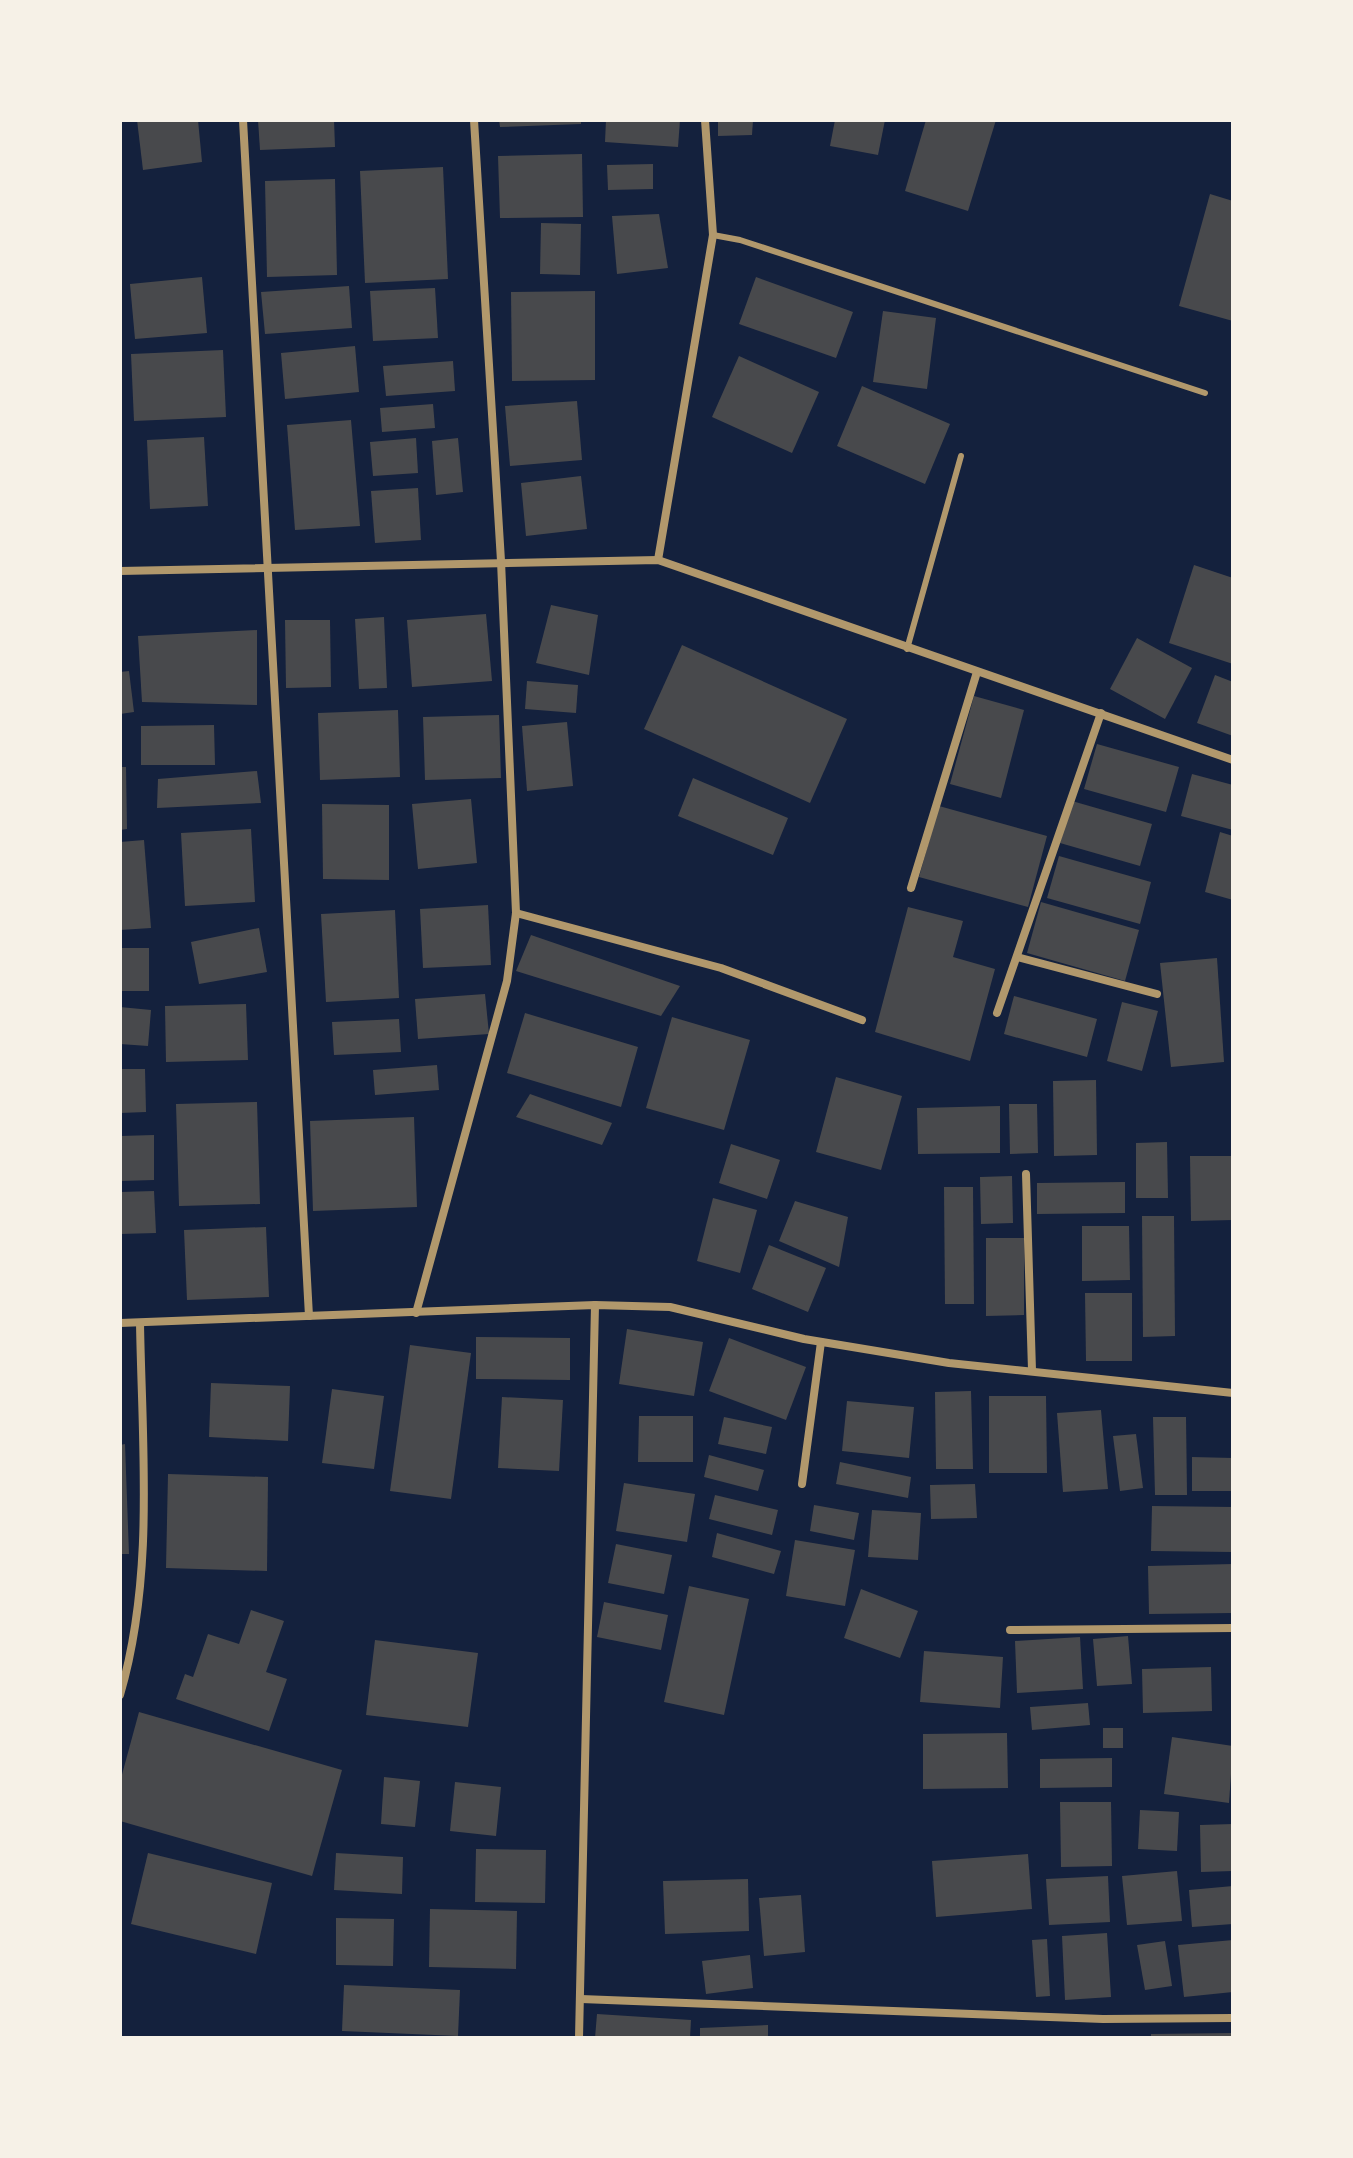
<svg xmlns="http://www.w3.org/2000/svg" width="1353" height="2158" viewBox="0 0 1353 2158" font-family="'Fira Sans Condensed',sans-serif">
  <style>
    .building { fill: #48494c }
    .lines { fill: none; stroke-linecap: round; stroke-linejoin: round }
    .service { stroke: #b1986c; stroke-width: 6 }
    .minor { stroke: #b1986c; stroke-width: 8 }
  </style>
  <rect width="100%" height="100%" fill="#14213d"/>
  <!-- building -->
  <g class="building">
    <polygon points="137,120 198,120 202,162 143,170"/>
    <polygon points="258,120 334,120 335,147 260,150"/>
    <polygon points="499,120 581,120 581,124 500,127"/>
    <polygon points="606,120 680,120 678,147 605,142"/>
    <polygon points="718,120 753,120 752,135 718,136"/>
    <polygon points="835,120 885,120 878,155 830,146"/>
    <polygon points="926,120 996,120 968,211 905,191"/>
    <polygon points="582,154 583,217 500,218 498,156"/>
    <polygon points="653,164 653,189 608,190 607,165"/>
    <polygon points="443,167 448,279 365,283 360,171"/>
    <polygon points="335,179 337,275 267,277 265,181"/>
    <polygon points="1210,194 1233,201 1233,321 1179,306"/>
    <polygon points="659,214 668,268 617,274 612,216"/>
    <polygon points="541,223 581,224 580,275 540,274"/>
    <polygon points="202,277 207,333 135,339 130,284"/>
    <polygon points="756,277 853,312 836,358 739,324"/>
    <polygon points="349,286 352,328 265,334 261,292"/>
    <polygon points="435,288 438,338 373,341 370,291"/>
    <polygon points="595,291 595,380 512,381 511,292"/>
    <polygon points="883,311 936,318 927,389 873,382"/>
    <polygon points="355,346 359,392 285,399 281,353"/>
    <polygon points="223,350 226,417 134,421 131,354"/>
    <polygon points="739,356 819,392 792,453 712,417"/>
    <polygon points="453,361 455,391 386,396 383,366"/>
    <polygon points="862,386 950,424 925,484 837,446"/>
    <polygon points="577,401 582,460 510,466 505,406"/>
    <polygon points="433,404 435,428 382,432 380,408"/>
    <polygon points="351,420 360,526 295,530 287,425"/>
    <polygon points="204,437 208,506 150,509 147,440"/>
    <polygon points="416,438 418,473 373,476 370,442"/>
    <polygon points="458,438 463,492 436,495 432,441"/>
    <polygon points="581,476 587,529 526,536 521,483"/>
    <polygon points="418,488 421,540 375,543 371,491"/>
    <polygon points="1194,565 1233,578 1233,664 1169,643"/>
    <polygon points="551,605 598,615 589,675 536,663"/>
    <polygon points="486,614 492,681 412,687 407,620"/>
    <polygon points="384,617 387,688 359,689 355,619"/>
    <polygon points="285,620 330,620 331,687 286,688"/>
    <polygon points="257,630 257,705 142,702 138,636"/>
    <polygon points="1137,638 1192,668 1165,719 1110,689"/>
    <polygon points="682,645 847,719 810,803 644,729"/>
    <polygon points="129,671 134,712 120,714 120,672"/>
    <polygon points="1215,675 1233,682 1233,736 1197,723"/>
    <polygon points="527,681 578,685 576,713 525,709"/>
    <polygon points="974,696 1024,710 1001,798 950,784"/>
    <polygon points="398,710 400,777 320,780 318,713"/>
    <polygon points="499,715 501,778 425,780 423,717"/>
    <polygon points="567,722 573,786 527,791 522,726"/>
    <polygon points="214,725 215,765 141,765 141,726"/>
    <polygon points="1097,744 1179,767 1166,812 1084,789"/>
    <polygon points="120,767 126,767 127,829 120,830"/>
    <polygon points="257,771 261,803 157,808 158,779"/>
    <polygon points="1192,774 1233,785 1233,830 1181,816"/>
    <polygon points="693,778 788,818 773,855 678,816"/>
    <polygon points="471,799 477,863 418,869 412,804"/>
    <polygon points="1072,801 1152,824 1140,866 1060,843"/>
    <polygon points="322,804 389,805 389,880 323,879"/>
    <polygon points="939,806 1047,836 1028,907 919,877"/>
    <polygon points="251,829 255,902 185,906 181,833"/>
    <polygon points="1220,832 1233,836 1233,900 1205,892"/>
    <polygon points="144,840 151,928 120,930 120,842"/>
    <polygon points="1059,856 1151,882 1140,924 1047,898"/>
    <polygon points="1041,902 1139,930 1125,981 1027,953"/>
    <polygon points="488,905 491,965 423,968 420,909"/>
    <polygon points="908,907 963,921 953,957 995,969 970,1061 875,1032"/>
    <polygon points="395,910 399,998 326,1002 321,914"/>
    <polygon points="259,928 267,972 199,984 191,942"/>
    <polygon points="531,935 680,986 661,1016 516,971"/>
    <rect x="120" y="948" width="29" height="43"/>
    <polygon points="1217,958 1224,1062 1171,1067 1160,963"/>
    <polygon points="485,994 489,1034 418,1039 415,999"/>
    <polygon points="1014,996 1097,1019 1087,1057 1004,1034"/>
    <polygon points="1122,1002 1158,1011 1142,1071 1107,1061"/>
    <polygon points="246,1004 248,1060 166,1062 165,1006"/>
    <polygon points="120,1007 151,1010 148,1046 120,1044"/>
    <polygon points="525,1013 638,1047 621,1107 507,1073"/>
    <polygon points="672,1017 750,1040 724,1130 646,1108"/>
    <polygon points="399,1019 401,1052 334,1055 332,1022"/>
    <polygon points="437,1065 439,1090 375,1095 373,1070"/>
    <polygon points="120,1069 145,1069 146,1112 120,1113"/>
    <polygon points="836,1077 902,1096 881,1170 816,1152"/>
    <polygon points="1096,1080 1097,1155 1054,1156 1053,1081"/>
    <polygon points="530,1094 612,1123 602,1145 516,1117"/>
    <polygon points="257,1102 260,1204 179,1206 176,1104"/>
    <polygon points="1009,1104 1037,1104 1038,1153 1010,1154"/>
    <polygon points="1000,1106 1000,1153 918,1154 917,1108"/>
    <polygon points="414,1117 417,1207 313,1211 310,1121"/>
    <polygon points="154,1135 154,1180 120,1181 120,1136"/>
    <polygon points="1167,1142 1168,1198 1136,1198 1136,1143"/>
    <polygon points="731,1144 780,1160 767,1199 719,1183"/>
    <polygon points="1190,1156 1233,1156 1233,1220 1191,1221"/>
    <polygon points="1012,1176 1013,1223 981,1224 980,1177"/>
    <polygon points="1125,1182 1125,1213 1037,1214 1037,1183"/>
    <polygon points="944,1187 973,1187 974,1304 945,1304"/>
    <polygon points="154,1191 156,1233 120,1234 120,1192"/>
    <polygon points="713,1198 757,1210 740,1273 697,1261"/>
    <polygon points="795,1201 848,1217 839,1267 779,1241"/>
    <polygon points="1142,1216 1174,1216 1175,1336 1143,1337"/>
    <polygon points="1082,1226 1129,1226 1130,1280 1082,1281"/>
    <polygon points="266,1227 269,1297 187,1300 184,1230"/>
    <polygon points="986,1238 1024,1238 1024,1315 986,1316"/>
    <polygon points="769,1245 826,1268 808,1312 752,1289"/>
    <polygon points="1085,1293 1132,1293 1132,1361 1086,1361"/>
    <polygon points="627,1329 703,1342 694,1396 619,1384"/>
    <polygon points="476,1337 570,1338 570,1380 476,1379"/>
    <polygon points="729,1338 806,1367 786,1420 709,1391"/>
    <polygon points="410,1345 471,1353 451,1499 390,1491"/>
    <polygon points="211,1383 290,1386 288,1441 209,1437"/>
    <polygon points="332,1389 384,1396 374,1469 322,1463"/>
    <polygon points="971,1391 973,1469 936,1469 935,1392"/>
    <polygon points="989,1396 1046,1396 1047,1473 989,1473"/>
    <polygon points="502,1397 563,1400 559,1471 498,1468"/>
    <polygon points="847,1401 914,1407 909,1458 842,1451"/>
    <polygon points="1101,1410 1108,1489 1063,1492 1057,1413"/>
    <polygon points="639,1416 693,1416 693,1462 638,1462"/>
    <polygon points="724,1417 772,1427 766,1454 718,1444"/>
    <polygon points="1153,1417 1186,1417 1187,1495 1155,1495"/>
    <polygon points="1136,1434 1143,1488 1120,1491 1113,1436"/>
    <polygon points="125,1444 129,1554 120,1554 120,1445"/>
    <polygon points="709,1455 764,1470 758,1491 704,1477"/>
    <polygon points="1192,1457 1233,1458 1233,1491 1192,1491"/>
    <polygon points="840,1462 911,1477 908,1498 836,1484"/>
    <polygon points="168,1474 268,1477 267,1571 166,1568"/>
    <polygon points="624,1483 695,1494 687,1542 616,1531"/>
    <polygon points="975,1484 977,1518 931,1519 930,1485"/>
    <polygon points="715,1495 778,1510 772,1535 709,1519"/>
    <polygon points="814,1505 859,1513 854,1540 810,1531"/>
    <polygon points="1152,1506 1233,1507 1232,1552 1151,1551"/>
    <polygon points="872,1510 921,1513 918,1560 868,1557"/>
    <polygon points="717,1533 781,1551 774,1574 712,1557"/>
    <polygon points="795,1540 855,1550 845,1606 786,1596"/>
    <polygon points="616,1544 672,1555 664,1594 608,1583"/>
    <polygon points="1233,1564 1233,1613 1149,1614 1148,1566"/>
    <polygon points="689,1586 749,1599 724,1715 664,1702"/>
    <polygon points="861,1589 918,1611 900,1658 844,1638"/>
    <polygon points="604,1602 668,1615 661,1650 597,1637"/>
    <polygon points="251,1610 284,1621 266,1672 287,1679 269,1731 176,1699 185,1674 193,1677 208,1634 239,1644"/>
    <polygon points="1128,1636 1132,1684 1097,1686 1093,1639"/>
    <polygon points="1080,1637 1083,1689 1017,1693 1015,1641"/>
    <polygon points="375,1640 478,1653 468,1727 366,1715"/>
    <polygon points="924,1651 1003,1657 1000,1708 920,1702"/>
    <polygon points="1211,1667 1212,1711 1143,1713 1142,1669"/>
    <polygon points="1088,1703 1090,1725 1032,1730 1030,1707"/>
    <polygon points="139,1712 342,1770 312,1876 120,1821 120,1782"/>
    <rect x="1103" y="1728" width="20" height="20"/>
    <polygon points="1007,1733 1008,1788 923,1789 923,1734"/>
    <polygon points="1172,1737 1233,1746 1229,1803 1164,1794"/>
    <polygon points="1112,1758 1112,1787 1040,1788 1040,1759"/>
    <polygon points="384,1777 420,1781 415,1827 381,1824"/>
    <polygon points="455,1782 501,1787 496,1836 450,1831"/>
    <polygon points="1060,1802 1111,1802 1112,1866 1061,1867"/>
    <polygon points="1140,1810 1179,1812 1177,1851 1138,1849"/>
    <polygon points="1233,1824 1233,1871 1201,1872 1200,1825"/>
    <polygon points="476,1849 546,1850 545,1903 475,1902"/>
    <polygon points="148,1853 272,1883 256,1954 131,1924"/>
    <polygon points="336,1853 403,1857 402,1894 334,1890"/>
    <polygon points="1028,1854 1032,1909 936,1917 932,1861"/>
    <polygon points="1177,1871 1182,1921 1127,1925 1122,1876"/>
    <polygon points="1108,1876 1110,1922 1049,1925 1046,1879"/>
    <polygon points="748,1879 749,1931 665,1934 663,1881"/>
    <polygon points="1233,1886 1233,1924 1192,1927 1189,1890"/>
    <polygon points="801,1895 805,1952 764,1956 759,1898"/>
    <polygon points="430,1909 517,1911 516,1969 429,1967"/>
    <polygon points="336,1918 394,1919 393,1966 336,1965"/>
    <polygon points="1107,1933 1111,1997 1065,2000 1062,1936"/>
    <polygon points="1047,1939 1050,1996 1036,1997 1032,1940"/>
    <polygon points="1233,1940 1233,1992 1184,1997 1178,1945"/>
    <polygon points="1165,1941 1172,1986 1145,1990 1137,1945"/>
    <polygon points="750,1955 753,1988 706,1994 702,1961"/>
    <polygon points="344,1985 460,1990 458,2036 342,2031"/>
    <polygon points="597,2014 691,2020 690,2038 595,2038"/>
    <polygon points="768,2025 768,2038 700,2038 700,2028"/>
    <polygon points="1233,2033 1233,2038 1151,2038 1151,2034"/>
  </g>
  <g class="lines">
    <!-- service -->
    <g class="service">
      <polyline points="713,235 740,240 1205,393"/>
      <polyline points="907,649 961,456"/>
    </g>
    <!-- minor -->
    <g class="minor">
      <polyline points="243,120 309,1316"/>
      <polyline points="658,560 713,235 705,120"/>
      <polyline points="120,571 658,560 1233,760"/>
      <polyline points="911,888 977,672"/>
      <polyline points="516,913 721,968 862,1020"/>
      <polyline points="1017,957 1157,994"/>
      <polyline points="997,1013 1101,713"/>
      <polyline points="1026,1174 1032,1370"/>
      <polyline points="416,1313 507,981 516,913 501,561 474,120"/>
      <polyline points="120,1323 595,1305 670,1307 804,1339 949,1363 1233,1393"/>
      <polyline points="802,1484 821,1342"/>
      <polyline points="1010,1630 1233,1628"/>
      <path d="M120,1695C155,1575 142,1446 140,1323"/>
      <polyline points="581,1999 1103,2019 1233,2018"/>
      <polyline points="579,2038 595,1305"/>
    </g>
  </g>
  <!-- border -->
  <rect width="1353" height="2158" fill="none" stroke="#f6f1e7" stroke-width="244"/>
</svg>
